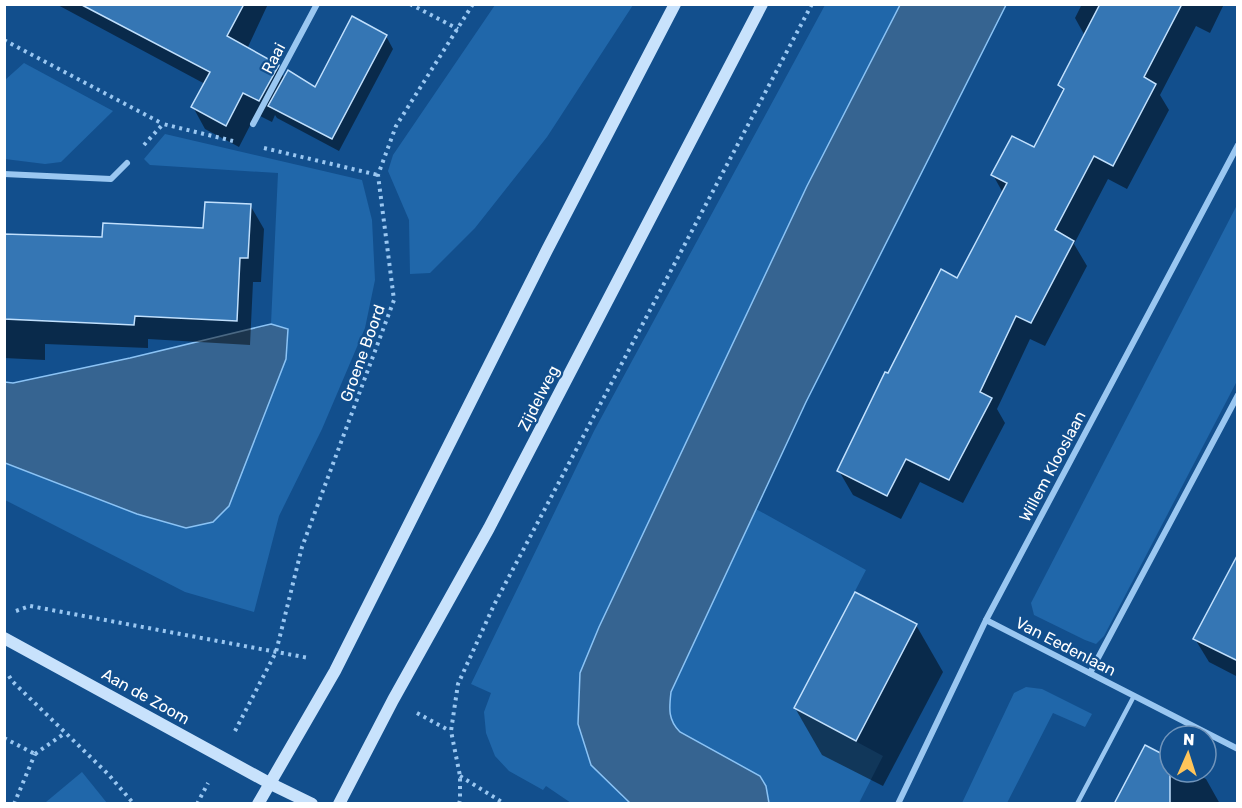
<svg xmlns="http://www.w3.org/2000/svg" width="1242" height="808" viewBox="0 0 1242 808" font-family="Rubik,sans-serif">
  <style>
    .green { fill: #2067aa }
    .water { fill: #366491; stroke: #8bc3f5; stroke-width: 1.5 }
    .shadow { fill: #0007 }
    .building { fill: #3576b4; stroke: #c1e0fd; stroke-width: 1.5 }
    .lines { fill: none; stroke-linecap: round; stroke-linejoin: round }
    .path { stroke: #9ac7f1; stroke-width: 4; stroke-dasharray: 3 4.5; stroke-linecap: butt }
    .lane { stroke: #9ac7f1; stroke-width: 4.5 }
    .street { stroke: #9ac7f1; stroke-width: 6 }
    .secondary { stroke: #c8e2fc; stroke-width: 12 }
    .labels { text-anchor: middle; stroke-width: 4.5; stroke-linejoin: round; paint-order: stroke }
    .street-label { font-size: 16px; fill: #fff; stroke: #124f8d }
  </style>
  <rect width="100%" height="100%" fill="#124f8d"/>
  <!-- green -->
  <g class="green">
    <polygon points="495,5 633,5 547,137 475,228 430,273 410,274 409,220 388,171 393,155"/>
    <polygon points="825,5 900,5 807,186 599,627 580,673 578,724 622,797 630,803 571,803 546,786 543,790 509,771 495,756 486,733 484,712 491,693 471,684 594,431"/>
    <polygon points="24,63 113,111 61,162 45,164 5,159 5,80"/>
    <polygon points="165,134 362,180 372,220 375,280 365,328 322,429 279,516 254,612 185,592 5,500 4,463 137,513 186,528 213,522 288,329 271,324 278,173 150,165 144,159"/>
    <polygon points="1237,205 1237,381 1104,636 1096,644 1085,640 1034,615 1031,603"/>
    <path d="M756,509L866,570L794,708L883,756L859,803H769L766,786L760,776L680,732C668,719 669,709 671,692Z"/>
    <polygon points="1026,687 1042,689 1092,714 1085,727 1053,713 1007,803 962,803 1014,693"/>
    <polygon points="82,772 107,803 46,803 46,802"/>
  </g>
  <!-- water -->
  <g class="water">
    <path d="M900,5H1006L806,402L671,692C669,709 668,720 680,732L760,776L766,786L769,803H630L591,765L578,724L580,673L599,627L807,186Z"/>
    <polygon points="271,324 288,329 286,359 229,506 213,522 186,528 137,514 5,463 5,382 13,383 130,358"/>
  </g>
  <!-- shadow -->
  <g class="shadow">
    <polygon points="56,4 268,4 247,49 277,66 285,79 316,89 386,36 393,49 339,151 277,118 275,115 272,122 256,114 239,147 205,129 193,107 205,84"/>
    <polygon points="1082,4 1224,4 1210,33 1196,26 1160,95 1169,110 1127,189 1108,179 1074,244 1087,266 1045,346 1030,339 997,409 1005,423 963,503 920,482 901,519 853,495 839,471 888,375 957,280 1003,193 993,175 1034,149 1064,92 1060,85 1085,36 1075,18"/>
    <polygon points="250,205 264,229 261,282 253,282 250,345 148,339 148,348 45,344 45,360 4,358 4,235 104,238 205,229"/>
    <polygon points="1238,558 1238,677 1209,662 1195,639"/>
    <polygon points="916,625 943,672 883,786 822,755 795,708"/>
    <polygon points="1170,760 1170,772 1193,772 1206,779 1220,804 1116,804"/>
  </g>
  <!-- building -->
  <g class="building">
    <polygon points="80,4 244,4 227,36 279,65 259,101 243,93 226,126 191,107 210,72"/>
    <polygon points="1100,4 1182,4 1144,77 1156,84 1113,166 1094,156 1055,230 1074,241 1031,323 1016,316 980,392 992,398 949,480 906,459 887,496 837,471 885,372 888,373 941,269 957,278 976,242 1007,183 991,175 1012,136 1034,147 1064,89 1058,85"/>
    <polygon points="352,16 387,35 332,139 268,106 288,70 315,87"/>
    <polygon points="205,202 251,204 248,258 240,258 237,321 135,316 134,325 4,319 4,234 102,237 103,223 203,228"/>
    <polygon points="1238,554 1238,661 1193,639"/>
    <polygon points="855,592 917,624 856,741 794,708"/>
    <polygon points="1145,745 1170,758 1170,804 1114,804"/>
  </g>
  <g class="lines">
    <!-- path -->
    <g class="path">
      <polyline points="410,4 458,29"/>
      <polyline points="4,40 163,124"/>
      <polyline points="144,145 163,124 233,141"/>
      <polyline points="264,148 378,175"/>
      <polyline points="16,611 30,606 309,658"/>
      <polyline points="9,676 12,681 108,774 134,804"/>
      <polyline points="417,713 450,731"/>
      <polyline points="235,731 276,652 302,547 394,300 378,175 396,126 473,4"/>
      <polyline points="4,738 35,754"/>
      <polyline points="35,754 65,733"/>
      <polyline points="460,776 505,804"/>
      <polyline points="14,804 35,754"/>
      <polyline points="197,804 208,783"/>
      <polyline points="459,804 460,800 460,776 451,731 458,684 494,605 812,4"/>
    </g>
    <!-- lane -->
    <polyline class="lane" points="1077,804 1134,696"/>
    <!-- street -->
    <g class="street">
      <polyline points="253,124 317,4"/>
      <polyline points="4,174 111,179 127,163"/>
      <polyline points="986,620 1238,749"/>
      <polyline points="1090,673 1238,395"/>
      <polyline points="898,804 986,620 1238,145"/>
    </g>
    <!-- secondary -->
    <g class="secondary">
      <polyline points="4,638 271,784 312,804"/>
      <polyline points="258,804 335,671 547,250 675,4"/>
      <polyline points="339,804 393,700 489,528 762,4"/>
    </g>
  </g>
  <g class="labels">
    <!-- street labels -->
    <g class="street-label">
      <text transform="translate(273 58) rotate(-62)" y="6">Raai</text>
      <text transform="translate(362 353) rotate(-70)" y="6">Groene Boord</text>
      <text transform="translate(538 398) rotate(-63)" y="6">Zijdelweg</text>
      <text transform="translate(1052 466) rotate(-62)" y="6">Willem Klooslaan</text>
      <text transform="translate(1066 646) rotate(27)" y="6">Van Eedenlaan</text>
      <text transform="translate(146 696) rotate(29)" y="6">Aan de Zoom</text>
    </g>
  </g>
  <!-- border -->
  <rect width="1242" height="808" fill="none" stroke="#ffffff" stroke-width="12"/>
  <!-- north arrow -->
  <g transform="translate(1188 754) rotate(3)"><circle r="28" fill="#124f8d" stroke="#7195bb" stroke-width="1.5"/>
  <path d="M0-4.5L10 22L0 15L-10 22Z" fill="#ffc55a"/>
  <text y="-9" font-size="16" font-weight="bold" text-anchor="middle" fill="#ffffff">N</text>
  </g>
</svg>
